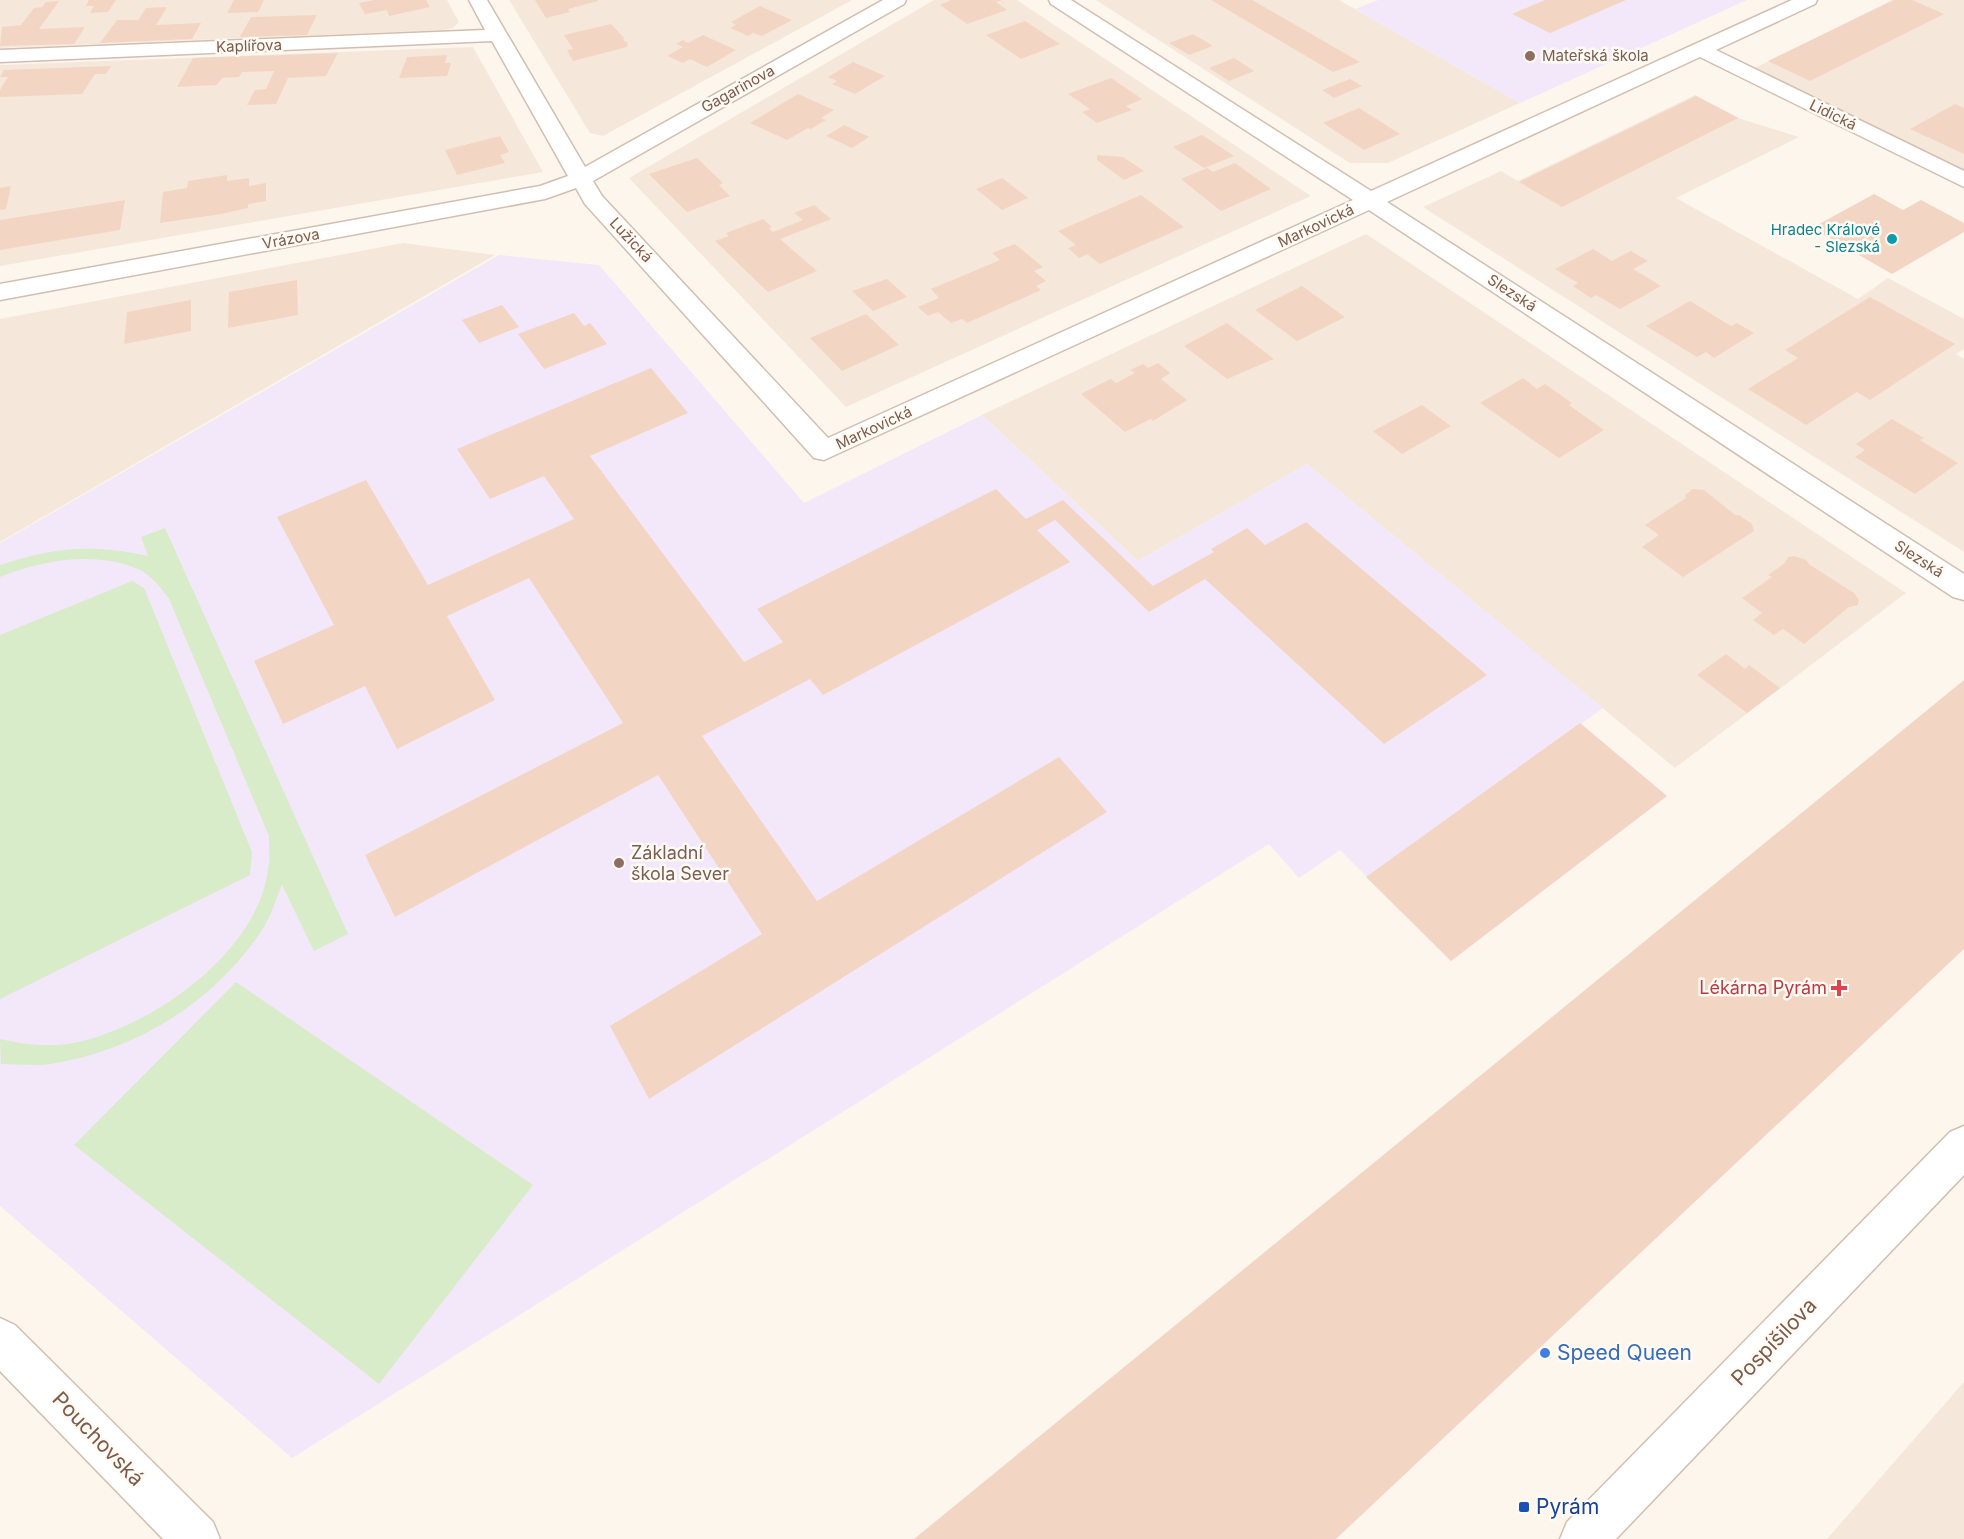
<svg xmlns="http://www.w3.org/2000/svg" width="1964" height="1539" viewBox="0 0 1964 1539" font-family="Inter,sans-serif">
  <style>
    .residential { fill: #f5e8da }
    .education { fill: #f3e8fa }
    .green { fill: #d8ecc9 }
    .building { fill: #f3d5c3 }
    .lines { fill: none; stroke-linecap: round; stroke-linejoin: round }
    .minor-casing { stroke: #d1beb0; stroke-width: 3 }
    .tertiary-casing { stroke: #d1beb0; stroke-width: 3 }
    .minor { fill: #fff; fill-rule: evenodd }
    .tertiary { fill: #fff; fill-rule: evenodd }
    .education-dot { fill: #8d6e63; stroke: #fffaf3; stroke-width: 2 }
    .culture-dot { fill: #0f9aa8; stroke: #fffaf3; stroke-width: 2 }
    .health-dot { fill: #e0444e; stroke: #fffaf3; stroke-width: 2 }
    .shop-dot { fill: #3f7fe0; stroke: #fffaf3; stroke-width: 2 }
    .transit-dot { fill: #1a4fb4; stroke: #fffaf3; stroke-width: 2 }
    .labels { text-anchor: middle; stroke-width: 5; stroke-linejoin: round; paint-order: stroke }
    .far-street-label { font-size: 15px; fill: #7a5c4d; stroke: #fffaf3 }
    .far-education-label { font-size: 15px; fill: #785e54; stroke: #fffaf3; text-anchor: start }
    .far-culture-label { font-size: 15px; fill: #0d838f; stroke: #fffaf3; text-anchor: end }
    .education-label { font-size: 18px; fill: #785e54; stroke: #fffaf3; text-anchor: start }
    .health-label { font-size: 18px; fill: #be3a42; stroke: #fffaf3; text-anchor: end }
    .near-street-label { font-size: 21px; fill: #7a5c4d; stroke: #fffaf3 }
    .near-shop-label { font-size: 21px; fill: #366cbe; stroke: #fffaf3; text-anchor: start }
    .near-transit-label { font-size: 21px; fill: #164399; stroke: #fffaf3; text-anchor: start }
  </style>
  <rect width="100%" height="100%" fill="#fdf6ec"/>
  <!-- residential -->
  <g class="residential">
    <polygon points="0,0 447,0 459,22 453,28 443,30 0,48"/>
    <polygon points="509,0 852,0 603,136 590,133"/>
    <polygon points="934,0 1017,0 1311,196 846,407 629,178"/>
    <polygon points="1096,0 1339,0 1520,103 1388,163 1350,163"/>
    <polygon points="1892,0 1964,0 1964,170 1755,68"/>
    <polygon points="473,47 543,172 0,266 0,65"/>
    <polygon points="1695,95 1741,119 1799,137 1676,198 1858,299 1888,278 1964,319 1964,349 1956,354 1964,359 1964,552 1423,207 1501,171 1518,181"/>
    <polygon points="1366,234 1906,593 1675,768 1307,464 1138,561 982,415"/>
    <polygon points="403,243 495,255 0,542 0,319"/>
    <polygon points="1964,1382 1964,1539 1827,1539"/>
  </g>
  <!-- education -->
  <g class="education">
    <polygon points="1378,0 1747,0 1520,103 1355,9"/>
    <polygon points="499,255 599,265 804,503 982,415 1138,561 1307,464 1603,708 1581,724 1667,796 1451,961 1340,850 1299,878 1269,844 292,1458 0,1206 0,543"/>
  </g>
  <!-- green -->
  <g class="green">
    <path d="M165,528L348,934L314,951L282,885C276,898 272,914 264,927C216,1001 138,1050 51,1064C35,1066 17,1064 1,1064L0,1039C21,1044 46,1047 68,1044C147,1031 258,954 268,869C270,858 269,847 269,836L169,599C161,588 152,576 140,570C98,550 41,560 0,577V565C55,547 91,544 148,556L141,537Z"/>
    <polygon points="132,581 144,588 252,852 250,875 0,999 0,635"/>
    <polygon points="236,982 533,1185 379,1384 74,1145"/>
  </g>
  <!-- building -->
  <g class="building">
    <polygon points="89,0 116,0 108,12 90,13 94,6 86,6"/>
    <polygon points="234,0 264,0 258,12 227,13"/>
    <polygon points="374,0 426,0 430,7 389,16 387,10 365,14 359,3"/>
    <polygon points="535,0 598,0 598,1 568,9 570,12 546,18"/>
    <polygon points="951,0 1002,0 996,2 1007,10 967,24 940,5"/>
    <polygon points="1211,0 1252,0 1360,62 1333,72"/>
    <polygon points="1545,0 1626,0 1550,33 1512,14"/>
    <polygon points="1894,0 1912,0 1944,14 1810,81 1768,61"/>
    <polygon points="59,1 39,29 85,27 74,44 0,46 2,27 21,25 34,8 42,7 46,2"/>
    <polygon points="760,6 792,20 762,36 753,33 748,36 730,28 736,25 731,22"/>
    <polygon points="167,7 156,25 201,23 192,39 100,43 117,20 138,20 146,8"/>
    <polygon points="317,15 307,35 240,37 251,17"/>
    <polygon points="1025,21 1060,44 1021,59 986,35"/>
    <polygon points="611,24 624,38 623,40 628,43 627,47 573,61 567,50 573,49 564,35"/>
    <polygon points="1193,34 1213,46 1189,55 1169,43"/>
    <polygon points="703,35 736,50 707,67 690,59 683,63 667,56 683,47 676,44 683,40 688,43"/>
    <polygon points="338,53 326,76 288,78 276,104 247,105 255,90 266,89 274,71 242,72 239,77 222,78 217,85 177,87 193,58"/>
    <polygon points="447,55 445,63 451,63 447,76 399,78 407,57"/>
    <polygon points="1234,58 1254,71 1229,81 1209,68"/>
    <polygon points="853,62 885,76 855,94 832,84 837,81 828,77"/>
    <polygon points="111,66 106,74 95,74 82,94 0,97 0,90 8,77 0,77 4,70"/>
    <polygon points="1111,78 1142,99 1126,106 1132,110 1097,123 1082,112 1090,109 1068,94"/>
    <polygon points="1350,79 1362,86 1334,98 1322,90"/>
    <polygon points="798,94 834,110 821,118 826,120 811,129 808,128 787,140 750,123"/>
    <polygon points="1696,96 1738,118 1562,207 1519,182"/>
    <polygon points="1955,104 1964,108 1964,154 1910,129"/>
    <polygon points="1359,108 1400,134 1364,150 1323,123"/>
    <polygon points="844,125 869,137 852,148 826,136"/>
    <polygon points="1202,135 1234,156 1204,168 1173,147"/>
    <polygon points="500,136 509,152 500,155 505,163 457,175 445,150"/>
    <polygon points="1097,155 1123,157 1144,171 1124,180 1097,160"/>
    <polygon points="697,158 723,183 719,185 730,196 687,212 649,174"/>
    <polygon points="1235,163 1271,189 1221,211 1181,179 1207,168 1213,172"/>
    <polygon points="227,175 227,181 249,178 249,186 266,183 266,201 248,204 248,208 221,214 160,223 163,192 187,188 188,181"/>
    <polygon points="1002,178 1028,198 1002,210 976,189"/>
    <polygon points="11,186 6,209 0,210 0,188"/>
    <polygon points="1874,194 1903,210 1921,200 1964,223 1964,232 1892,274 1812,228"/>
    <polygon points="1141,195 1184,227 1100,264 1087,254 1079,258 1068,248 1076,245 1058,231"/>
    <polygon points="125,200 120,230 0,250 0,220"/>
    <polygon points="814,205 831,219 780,239 817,271 768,292 715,241 729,236 726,233 763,219 772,227 769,228 773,232 803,220 794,213"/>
    <polygon points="1015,244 1043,267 1034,271 1046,281 1036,286 1041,290 967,323 962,319 951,323 938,312 928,316 918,307 939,298 931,289 1000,260 992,253"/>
    <polygon points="1593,249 1612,261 1631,251 1648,261 1633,269 1661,286 1620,309 1596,295 1591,298 1573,286 1578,283 1555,269"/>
    <polygon points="887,279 907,297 873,311 852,291"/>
    <polygon points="297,280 298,315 228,328 229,292"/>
    <polygon points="1302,286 1345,317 1297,341 1255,310"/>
    <polygon points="1870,297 1955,344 1870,400 1857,392 1806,425 1748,389 1798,358 1785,350"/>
    <polygon points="191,300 191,331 124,344 127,312"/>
    <polygon points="1690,301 1731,326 1737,323 1754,333 1714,358 1706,352 1697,357 1646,326"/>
    <polygon points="502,305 519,327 479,343 462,320"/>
    <polygon points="574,313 584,326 590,323 607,344 544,369 518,334"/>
    <polygon points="866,314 899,345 842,371 810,338"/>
    <polygon points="1227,323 1274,359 1227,379 1184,346"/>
    <polygon points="1158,363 1170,373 1161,379 1187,400 1153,421 1151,419 1125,432 1081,394 1111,379 1116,383 1135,373 1130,370 1143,364 1148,368"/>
    <polygon points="651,368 688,413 590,456 744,662 783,642 757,609 996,489 1026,519 1063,500 1153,586 1214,552 1211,549 1247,528 1265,545 1306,522 1487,675 1384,744 1205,579 1149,612 1055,520 1037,530 1070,562 823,695 810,679 702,736 817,901 1059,757 1107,812 649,1099 610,1026 762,934 658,775 395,917 365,855 623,723 529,578 447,616 495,700 397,749 365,686 283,724 254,661 334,625 277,517 366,480 428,585 574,519 544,476 490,499 457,449"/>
    <polygon points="1523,378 1537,389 1545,384 1572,403 1569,405 1604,430 1559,458 1480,403"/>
    <polygon points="1422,405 1451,426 1402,454 1373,431"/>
    <polygon points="1892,419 1924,438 1920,440 1958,463 1915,494 1855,457 1865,450 1856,444"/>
    <polygon points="1693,489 1704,490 1735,515 1739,515 1752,524 1754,531 1683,577 1642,547 1659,535 1645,525 1686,498 1685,495"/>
    <polygon points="1794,556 1806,560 1810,565 1854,593 1859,600 1858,605 1849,607 1804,644 1783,629 1774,635 1753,620 1762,613 1742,598 1772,577 1768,575 1785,563 1788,557"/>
    <polygon points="1726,654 1745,669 1749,665 1780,688 1747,713 1697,675"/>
    <polygon points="1964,680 1964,949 1336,1539 914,1539"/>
    <polygon points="1580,723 1667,796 1451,961 1366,877"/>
  </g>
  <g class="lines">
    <!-- minor casing -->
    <g class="minor-casing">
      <g id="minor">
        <polygon points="469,0 487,0 585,167 883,0 906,0 904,4 593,181 602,196 828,438 1353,200 1051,4 1049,0 1071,0 1371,191 1792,0 1817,0 1815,4 1716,50 1964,171 1964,187 1700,57 1387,202 1964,574 1964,600 1953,597 1369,210 824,460 814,458 585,204 576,188 545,199 0,300 0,284 540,186 568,176 492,41 0,62 0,50 485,30"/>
        <polygon points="0,1318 15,1325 213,1522 220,1539 163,1539 0,1371"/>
      </g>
    </g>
    <!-- tertiary casing -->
    <g class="tertiary-casing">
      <polygon id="tertiary" points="1964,1126 1964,1175 1616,1539 1560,1539 1567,1522 1950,1132"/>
    </g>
    <!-- minor -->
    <use href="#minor" class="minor"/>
    <!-- tertiary -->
    <use href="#tertiary" class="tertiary"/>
  </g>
  <!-- markers -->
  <g class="education-dot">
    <circle cx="1530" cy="56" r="6"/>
    <circle cx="619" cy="863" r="6"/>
  </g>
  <circle class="culture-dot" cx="1892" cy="239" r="6"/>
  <path class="health-dot" d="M1836 979h6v6h6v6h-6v6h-6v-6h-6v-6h6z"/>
  <circle class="shop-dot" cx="1545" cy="1353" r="6"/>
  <rect class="transit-dot" x="1518" y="1501" width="12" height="12" rx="3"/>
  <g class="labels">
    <!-- far-street labels -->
    <g class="far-street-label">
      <text transform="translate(249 46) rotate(-2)" y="5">Kaplířova</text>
      <text transform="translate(738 89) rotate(-29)" y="5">Gagarinova</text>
      <text transform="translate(1833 115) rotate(26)" y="5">Lidická</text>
      <text transform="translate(1316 226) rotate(-25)" y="5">Markovická</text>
      <text transform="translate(291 239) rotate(-10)" y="5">Vrázova</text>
      <text transform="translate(631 240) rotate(47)" y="5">Lužická</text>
      <text transform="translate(1512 293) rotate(33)" y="5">Slezská</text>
      <text transform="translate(874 428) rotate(-25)" y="5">Markovická</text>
      <text transform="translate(1919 559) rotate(33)" y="5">Slezská</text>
    </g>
    <!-- far-education labels -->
    <g class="far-education-label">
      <text x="1542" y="61">Mateřská škola</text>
    </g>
    <!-- far-culture labels -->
    <g class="far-culture-label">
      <text x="1880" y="235">Hradec Králové<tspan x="1880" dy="17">- Slezská</tspan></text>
    </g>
    <!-- education labels -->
    <g class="education-label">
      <text x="631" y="859">Základní<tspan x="631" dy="21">škola Sever</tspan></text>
    </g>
    <!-- health labels -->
    <g class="health-label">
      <text x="1827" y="994">Lékárna Pyrám</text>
    </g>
    <!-- near-street labels -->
    <g class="near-street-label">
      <text transform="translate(1774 1342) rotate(-46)" y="7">Pospíšilova</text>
      <text transform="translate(98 1439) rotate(46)" y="7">Pouchovská</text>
    </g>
    <!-- near-shop labels -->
    <g class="near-shop-label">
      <text x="1557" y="1360">Speed Queen</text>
    </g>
    <!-- near-transit labels -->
    <g class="near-transit-label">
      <text x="1536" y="1514">Pyrám</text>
    </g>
  </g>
</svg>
